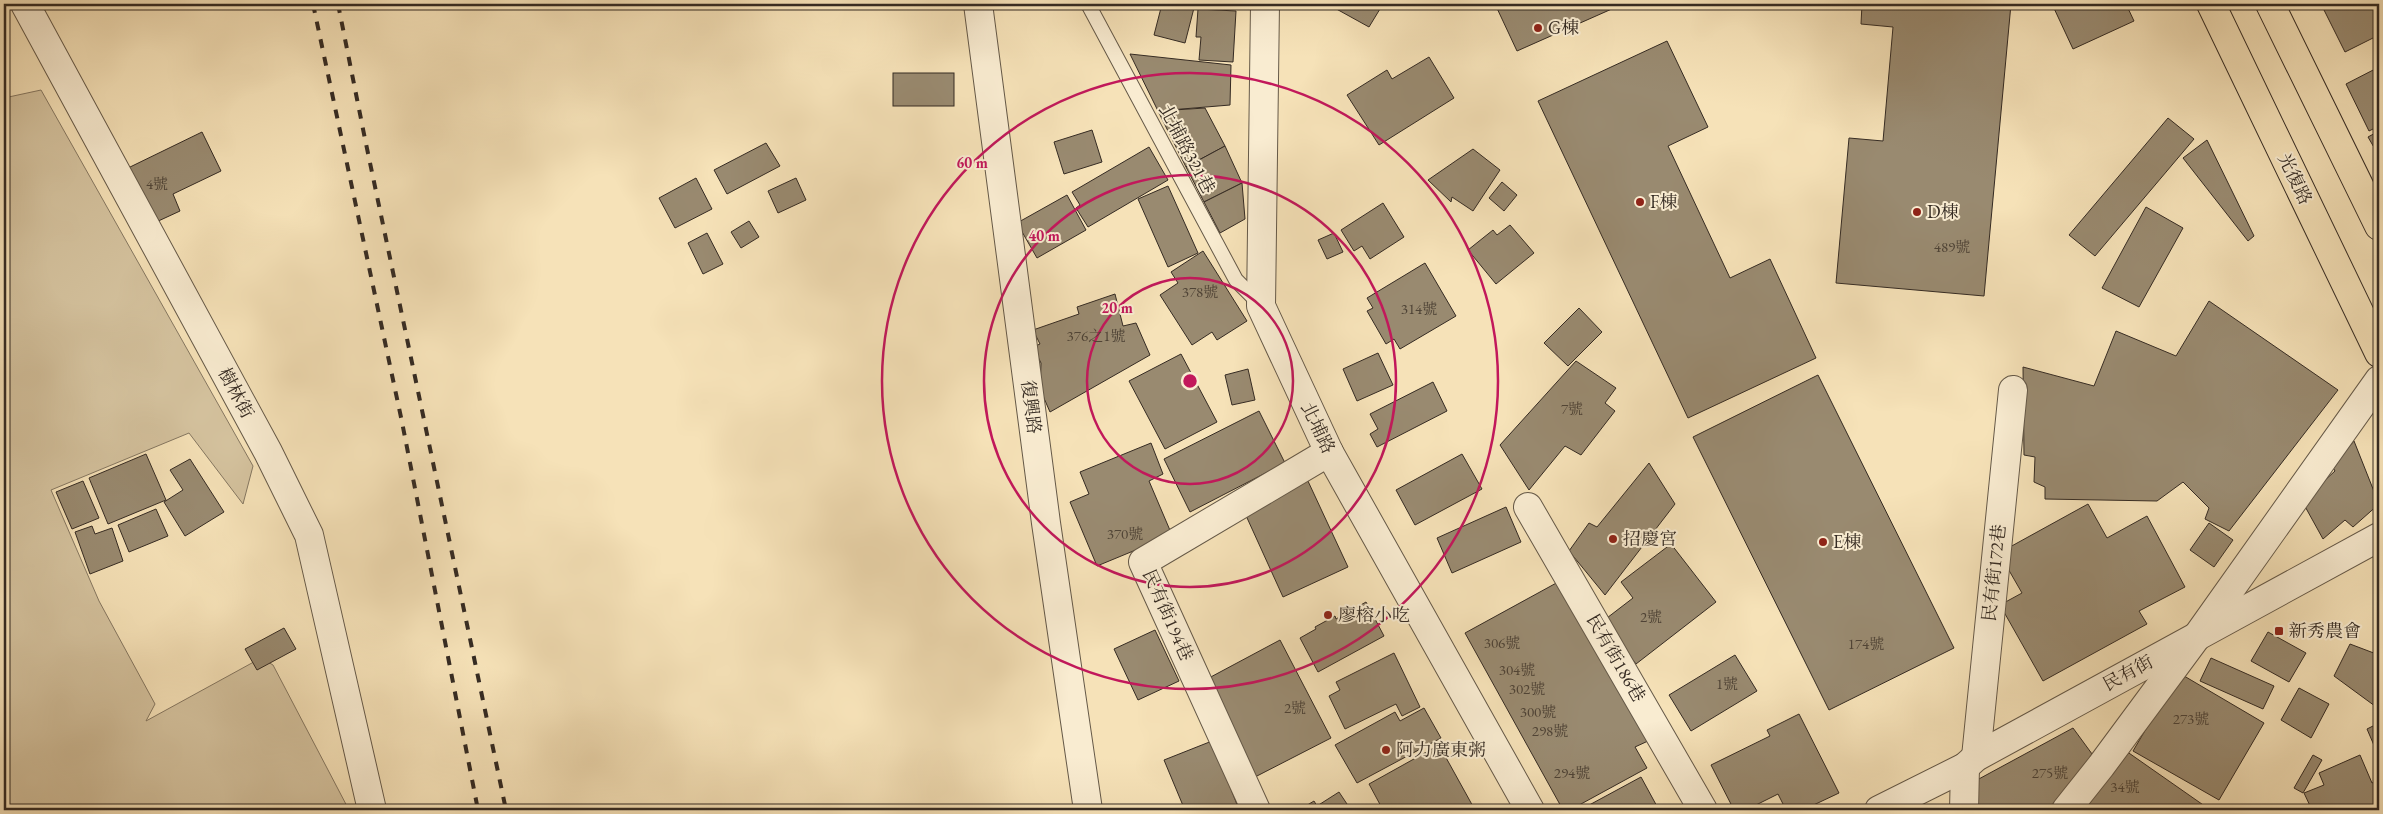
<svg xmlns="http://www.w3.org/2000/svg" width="2383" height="814" viewBox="0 0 2383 814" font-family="'EB Garamond','Noto Serif TC',serif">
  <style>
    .green { fill: #d5c39f; stroke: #857761 }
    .building { fill: #998a70; stroke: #352b23 }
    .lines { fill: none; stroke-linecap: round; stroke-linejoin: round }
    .service-casing { stroke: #655948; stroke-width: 16 }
    .minor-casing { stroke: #655948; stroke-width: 30 }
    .tertiary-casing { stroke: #655948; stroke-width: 30 }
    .primary-casing { stroke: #352b23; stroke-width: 30 }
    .service { stroke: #f9ecd1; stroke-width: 14 }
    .minor { stroke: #f9ecd1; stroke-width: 28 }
    .tertiary { stroke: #f9ecd1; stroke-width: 28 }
    .primary { stroke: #f6e2b8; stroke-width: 28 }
    .rail { stroke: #352b23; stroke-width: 4; stroke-dasharray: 9 9; stroke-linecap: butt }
    .ring { fill: none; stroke: #c2185b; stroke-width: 2.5 }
    .poi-dot { fill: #8f2418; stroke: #f9ecd1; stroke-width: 2 }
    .labels { text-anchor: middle; stroke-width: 4; stroke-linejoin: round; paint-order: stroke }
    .number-label { font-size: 15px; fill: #4e4336 }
    .poi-label { font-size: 18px; fill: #352b23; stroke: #f9ecd1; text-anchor: start }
    .street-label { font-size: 18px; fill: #352b23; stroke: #f9ecd1 }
    .centre { fill: #c2185b; stroke: #f9ecd1; stroke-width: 2.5 }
    .ring-label { font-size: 15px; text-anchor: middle; font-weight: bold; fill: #c2185b; stroke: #f9ecd1; stroke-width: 4; stroke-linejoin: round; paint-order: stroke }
  </style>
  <rect width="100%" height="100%" fill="#f6e2b8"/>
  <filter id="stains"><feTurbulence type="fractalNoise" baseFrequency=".004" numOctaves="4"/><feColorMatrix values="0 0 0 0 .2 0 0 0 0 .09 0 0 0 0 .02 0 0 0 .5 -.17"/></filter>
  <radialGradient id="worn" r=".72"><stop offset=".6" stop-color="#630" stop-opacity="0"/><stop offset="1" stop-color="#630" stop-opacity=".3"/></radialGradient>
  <!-- green -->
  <polygon class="green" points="41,90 253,466 243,504 189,433 51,490 99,601 155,704 146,721 261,658 273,665 349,810 4,810 4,98"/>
  <!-- building -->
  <g class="building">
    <polygon points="1162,4 1195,4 1185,43 1154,35"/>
    <polygon points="1332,4 1383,4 1369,27 1331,6"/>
    <polygon points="1495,4 1623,4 1517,51"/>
    <polygon points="1862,4 2011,4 1984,296 1836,283 1849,138 1883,141 1893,27 1861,24"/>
    <polygon points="2052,4 2126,4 2134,21 2073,49"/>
    <polygon points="2321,4 2379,4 2379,35 2345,52"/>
    <polygon points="1198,9 1236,11 1233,62 1199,60 1201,37 1196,37"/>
    <polygon points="1667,41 1708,127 1668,146 1730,278 1770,259 1816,358 1688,418 1538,101"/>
    <polygon points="1130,54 1231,65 1230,105 1158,111"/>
    <polygon points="1429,57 1454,98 1379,145 1347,95 1387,70 1392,79"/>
    <polygon points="2379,67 2379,126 2369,131 2346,84"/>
    <rect x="893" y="73" width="61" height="33"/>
    <polygon points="1205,108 1225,146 1186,167 1158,111"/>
    <polygon points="2168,118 2194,139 2095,256 2069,235"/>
    <polygon points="1092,130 1102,162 1064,174 1054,142"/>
    <polygon points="2379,131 2379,156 2368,137"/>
    <polygon points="202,132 221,171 173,194 180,211 154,223 128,168"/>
    <polygon points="2207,140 2254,236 2248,241 2183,158"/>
    <polygon points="766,143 780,166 727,194 714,170"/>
    <polygon points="1225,146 1242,183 1204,202 1186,167"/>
    <polygon points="1149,147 1168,180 1088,227 1076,208 1080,205 1072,192"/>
    <polygon points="1473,149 1500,170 1473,211 1452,197 1451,202 1428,180"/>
    <polygon points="696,178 712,209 675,228 659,198"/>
    <polygon points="796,178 806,200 778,213 768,191"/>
    <polygon points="1502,182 1517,195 1504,211 1489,198"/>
    <polygon points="1242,183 1245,219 1220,233 1204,202"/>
    <polygon points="1168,186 1198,253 1168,267 1138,199"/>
    <polygon points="1067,195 1086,230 1037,258 1017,223"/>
    <polygon points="1383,203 1404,237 1370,259 1362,246 1354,251 1341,230"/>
    <polygon points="2146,207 2183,228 2139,307 2102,288"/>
    <polygon points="749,221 759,237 741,248 731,232"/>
    <polygon points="1510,225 1534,253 1496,284 1468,250 1493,230 1497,235"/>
    <polygon points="707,233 723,264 703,274 688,243"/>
    <polygon points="1334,233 1343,252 1327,259 1318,240"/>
    <polygon points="1203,251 1247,321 1217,340 1212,332 1192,345 1160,295 1178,283 1171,272"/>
    <polygon points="1425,263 1456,316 1400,349 1394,339 1386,344 1367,311 1373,308 1367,298"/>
    <polygon points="1115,294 1123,326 1136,323 1150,355 1050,412 1040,389 1041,363 1033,347 1040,344 1033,330 1079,314 1077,307"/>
    <polygon points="2209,301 2338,390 2229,531 2205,519 2209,508 2183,482 2157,501 2045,499 2045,487 2034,482 2035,457 2024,455 2023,367 2094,386 2116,331 2176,356"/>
    <polygon points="1579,308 1602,332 1568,366 1544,343"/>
    <polygon points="1378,353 1393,385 1357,401 1343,369"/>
    <polygon points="1181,354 1217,422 1165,449 1129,381"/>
    <polygon points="1576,361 1616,388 1605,403 1615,411 1581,455 1565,446 1529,490 1500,445"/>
    <polygon points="1248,369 1255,400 1232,405 1225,375"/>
    <polygon points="1818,375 1954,648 1829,710 1693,437"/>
    <polygon points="1433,382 1447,411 1377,447 1370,434 1378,429 1370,414"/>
    <polygon points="1259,411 1285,463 1190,512 1164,459"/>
    <polygon points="2354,441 2379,504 2353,527 2345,520 2323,539 2302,501 2335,471 2332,466"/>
    <polygon points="1151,443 1163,474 1149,481 1172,535 1097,566 1070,502 1089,494 1080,472"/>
    <polygon points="146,454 166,500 108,524 89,478"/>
    <polygon points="1462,454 1482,489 1415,525 1396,490"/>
    <polygon points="190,459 224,512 185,536 164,502 183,490 170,470"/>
    <polygon points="1649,463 1675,504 1605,595 1569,551 1589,523 1597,527"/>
    <polygon points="1307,479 1348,567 1283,597 1243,509"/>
    <polygon points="83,481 99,518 72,529 56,492"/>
    <polygon points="2088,504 2107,538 2147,516 2185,587 2139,611 2147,624 2043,681 2000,605 2022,593 1999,553"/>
    <polygon points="1506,507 1521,542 1452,573 1437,538"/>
    <polygon points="156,509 168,536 129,552 118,525"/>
    <polygon points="2209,523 2233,540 2214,567 2190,550"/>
    <polygon points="92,526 95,534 112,528 123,561 90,574 75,532"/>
    <polygon points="1671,544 1716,602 1636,664 1603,621 1633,598 1621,582"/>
    <polygon points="1560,581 1648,741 1635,747 1647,768 1570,810 1563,810 1465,633"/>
    <polygon points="1366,602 1384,636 1318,672 1300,638 1316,629 1315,627 1335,616 1336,619"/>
    <polygon points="284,628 296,649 257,670 245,649"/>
    <polygon points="1155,630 1179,681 1138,700 1114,649"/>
    <polygon points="2268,632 2306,653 2289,682 2251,661"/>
    <polygon points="1280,640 1331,738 1255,777 1207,679"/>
    <polygon points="2350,644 2379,655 2379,709 2334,676"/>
    <polygon points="1394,653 1420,707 1402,716 1396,704 1345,729 1329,696 1340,690 1336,682"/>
    <polygon points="1735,655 1757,691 1691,731 1669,695"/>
    <polygon points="2211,658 2274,686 2263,709 2200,681"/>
    <polygon points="2179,673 2264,723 2219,800 2133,751"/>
    <polygon points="2299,688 2329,704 2311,738 2281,720"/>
    <polygon points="1424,708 1441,738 1357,783 1335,745 1395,712 1400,721"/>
    <polygon points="1799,714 1839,793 1803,810 1786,810 1778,794 1746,810 1734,810 1711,765 1770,736 1767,730"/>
    <polygon points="2379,723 2379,757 2367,729"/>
    <polygon points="2073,728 2095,758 2061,810 1975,810 1977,780"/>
    <polygon points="1212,741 1238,807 1230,810 1179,810 1184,808 1164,760"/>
    <polygon points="1439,745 1475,810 1383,810 1369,784"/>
    <polygon points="2126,751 2209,809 2208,810 2081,810"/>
    <polygon points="2313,755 2322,760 2303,793 2294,788"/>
    <polygon points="2360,755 2372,783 2379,780 2379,810 2312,810 2304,793 2324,785 2319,773"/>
    <polygon points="1641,777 1659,810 1580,810"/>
    <polygon points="1339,792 1351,810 1299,810 1314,801 1317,806"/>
  </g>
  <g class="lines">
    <!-- service casing -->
    <g class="service-casing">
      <polyline id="service" points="1088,4 1236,280 1260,304"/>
    </g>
    <!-- minor casing -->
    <g class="minor-casing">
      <g id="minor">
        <polyline points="25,4 268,452 309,535 372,810"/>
        <polyline points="978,4 1046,523 1088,810"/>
        <polyline points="1265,4 1261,306 1329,452 1530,810"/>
        <polyline points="1528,507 1703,810"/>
        <polyline points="1976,757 2013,390"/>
        <polyline points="1256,810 1143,562 1329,452"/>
        <polyline points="1964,810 1965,767"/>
        <polyline points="2066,810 2101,766 2198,635 2379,380"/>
      </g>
    </g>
    <!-- tertiary casing -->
    <g class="tertiary-casing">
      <polyline id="tertiary" points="1879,810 1965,767 1976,757 2379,537"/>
    </g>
    <!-- primary casing -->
    <g class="primary-casing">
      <g id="primary">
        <polyline points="2211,4 2379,353"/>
        <polyline points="2270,4 2379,226"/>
      </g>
    </g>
    <!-- service -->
    <use href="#service" class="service"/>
    <!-- minor -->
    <use href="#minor" class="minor"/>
    <!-- tertiary -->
    <use href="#tertiary" class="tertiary"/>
    <!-- primary -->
    <use href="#primary" class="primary"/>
    <!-- rail -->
    <g class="rail">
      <polyline points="313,4 402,422 478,810"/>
      <polyline points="338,4 365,139 506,810"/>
    </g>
  </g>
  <!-- distance rings -->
  <g class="ring">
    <circle cx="1190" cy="381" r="103"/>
    <circle cx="1190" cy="381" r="206"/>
    <circle cx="1190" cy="381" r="308"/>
  </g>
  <!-- markers -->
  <g class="poi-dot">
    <circle cx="1538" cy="28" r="5"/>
    <circle cx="1640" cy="202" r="5"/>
    <circle cx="1917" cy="212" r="5"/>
    <circle cx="1613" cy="539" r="5"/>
    <circle cx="1823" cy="542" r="5"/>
    <circle cx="1328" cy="615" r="5"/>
    <rect x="2274" y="626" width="10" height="10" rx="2.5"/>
    <circle cx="1386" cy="750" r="5"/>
  </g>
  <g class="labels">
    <!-- number labels -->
    <g class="number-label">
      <text x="157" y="189">4號</text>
      <text x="1952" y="252">489號</text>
      <text x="1200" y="297">378號</text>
      <text x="1419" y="314">314號</text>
      <text x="1096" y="341">376之1號</text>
      <text x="1572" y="414">7號</text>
      <text x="1125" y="539">370號</text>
      <text x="1651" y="622">2號</text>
      <text x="1502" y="648">306號</text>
      <text x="1866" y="649">174號</text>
      <text x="1517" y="675">304號</text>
      <text x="1727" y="689">1號</text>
      <text x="1527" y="694">302號</text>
      <text x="1295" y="713">2號</text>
      <text x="1538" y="717">300號</text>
      <text x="2191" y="724">273號</text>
      <text x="1550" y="736">298號</text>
      <text x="1572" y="778">294號</text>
      <text x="2050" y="778">275號</text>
      <text x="2125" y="792">34號</text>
    </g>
    <!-- poi labels -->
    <g class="poi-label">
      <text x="1548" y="34">G棟</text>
      <text x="1650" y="208">F棟</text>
      <text x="1927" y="218">D棟</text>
      <text x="1623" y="545">招慶宮</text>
      <text x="1833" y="548">E棟</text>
      <text x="1338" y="621">廖榕小吃</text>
      <text x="2289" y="637">新秀農會</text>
      <text x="1396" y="756">阿力廣東粥</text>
    </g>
    <!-- street labels -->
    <g class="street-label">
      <text transform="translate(1187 149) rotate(62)" y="6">北埔路321巷</text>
      <text transform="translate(2295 179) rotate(64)" y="6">光復路</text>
      <text transform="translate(236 393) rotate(62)" y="6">樹林街</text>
      <text transform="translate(1031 407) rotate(83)" y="6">復興路</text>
      <text transform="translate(1318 428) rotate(64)" y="6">北埔路</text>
      <text transform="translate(1994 573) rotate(-84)" y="6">民有街172巷</text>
      <text transform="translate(1168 615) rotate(66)" y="6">民有街194巷</text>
      <text transform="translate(1616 658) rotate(60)" y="6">民有街186巷</text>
      <text transform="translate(2128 673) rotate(-29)" y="6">民有街</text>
    </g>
  </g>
  <circle cx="1190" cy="381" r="8" class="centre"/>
  <g class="ring-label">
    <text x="972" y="168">60 m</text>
    <text x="1044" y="241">40 m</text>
    <text x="1117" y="313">20 m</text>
  </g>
  <!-- margin -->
  <rect width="2383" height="814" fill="none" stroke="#f6e2b8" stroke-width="20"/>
  <rect x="5" y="5" width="2373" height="804" fill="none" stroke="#352b23" stroke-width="2.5"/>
  <rect x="10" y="10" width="2363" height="794" fill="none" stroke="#352b23"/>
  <rect width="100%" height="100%" filter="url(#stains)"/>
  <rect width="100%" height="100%" fill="url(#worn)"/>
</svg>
